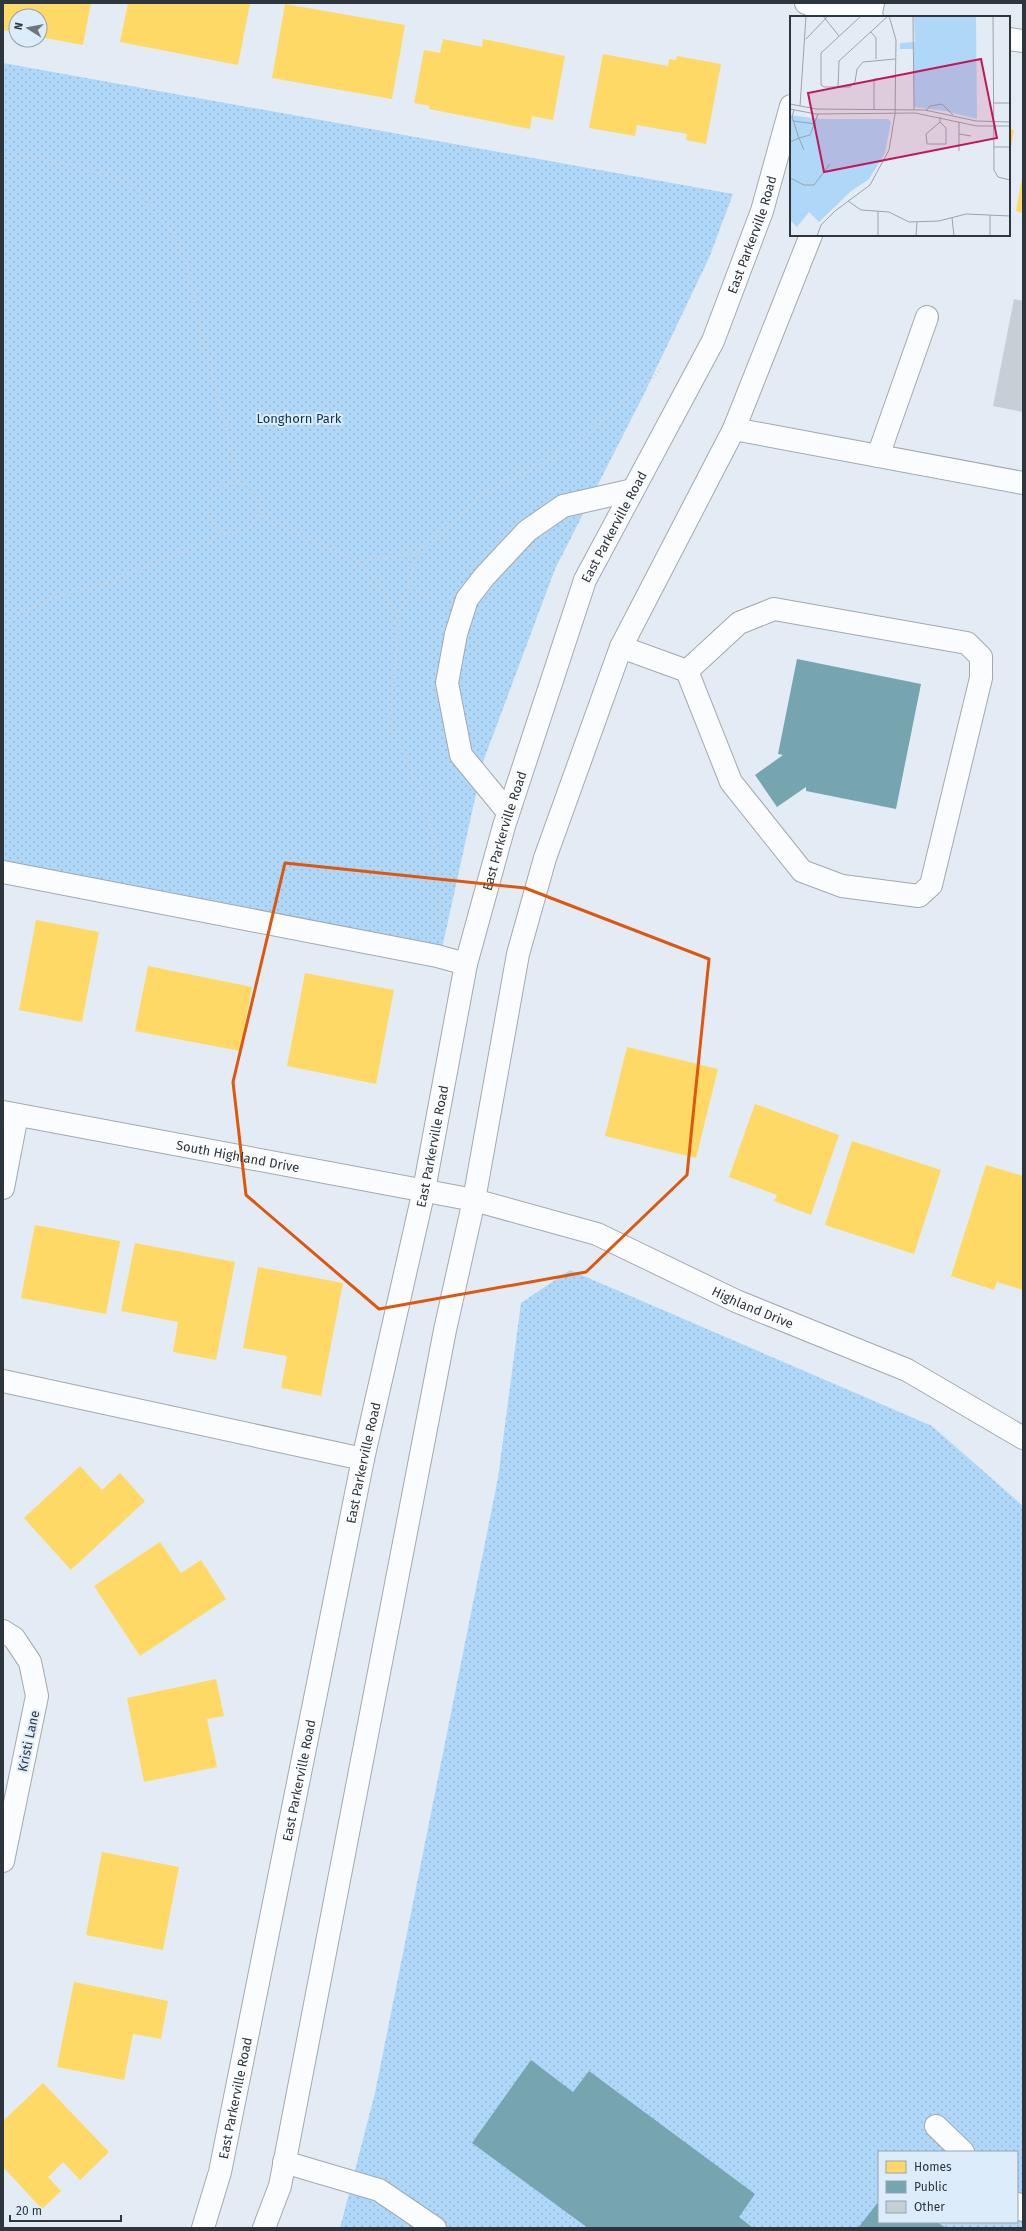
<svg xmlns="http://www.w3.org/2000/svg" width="1026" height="2231" viewBox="0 0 1026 2231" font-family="'Fira Sans',sans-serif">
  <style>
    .grass { fill: url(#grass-dots); fill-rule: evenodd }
    .homes { fill: #ffd966 }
    .public { fill: #76a5af }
    .building { fill: #c7cfd6 }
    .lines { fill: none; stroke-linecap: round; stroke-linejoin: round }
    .minor-casing { stroke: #a2a9b0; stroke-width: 24 }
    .major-casing { stroke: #a2a9b0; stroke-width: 24 }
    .path { stroke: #d1d3d6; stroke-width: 2.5; stroke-dasharray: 1 3; stroke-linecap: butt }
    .minor { stroke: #fbfcfd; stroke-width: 22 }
    .major { stroke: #fbfcfd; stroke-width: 22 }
    .marked { fill: none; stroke: #df570e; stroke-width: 3; stroke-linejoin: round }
    .labels { text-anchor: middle; stroke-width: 4; stroke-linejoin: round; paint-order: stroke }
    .street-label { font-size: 13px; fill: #2e363d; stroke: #dcecfb }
    .park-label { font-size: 13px; fill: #113551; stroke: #dcecfb }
    .inset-road { fill: none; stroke: #9ba3ab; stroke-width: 1 }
    .view { fill: #c2185b; fill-opacity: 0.15; stroke: #c2185b; stroke-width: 2 }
    .inset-edge { fill: none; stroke: #2e363d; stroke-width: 2 }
  </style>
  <defs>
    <pattern id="grass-dots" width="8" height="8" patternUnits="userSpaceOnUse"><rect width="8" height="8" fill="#afd7f8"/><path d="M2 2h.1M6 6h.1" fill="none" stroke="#97b9d6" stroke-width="1.8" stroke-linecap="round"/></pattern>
  </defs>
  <rect width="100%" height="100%" fill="#e3ecf4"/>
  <!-- grass -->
  <g class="grass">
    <polygon points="3,63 733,194 709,258 644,394 555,569 483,762 441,953 3,863"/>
    <path d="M570,1270L932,1426L1023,1506V2228H340L375,2093L498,1478L521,1303ZM879,2152H1017V2222H879Z"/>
  </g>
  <!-- homes -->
  <g class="homes">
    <polygon points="3,3 91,3 83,45 40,37 40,16 16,16 16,33 3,30"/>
    <polygon points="128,3 250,3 238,65 120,42"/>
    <polygon points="285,4 405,25 392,99 272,78"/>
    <polygon points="443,39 482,47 483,39 565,56 553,120 532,116 530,129 429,109 430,106 414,103 424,50 440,53"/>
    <polygon points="603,54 668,66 669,59 676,60 677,56 721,64 706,144 686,140 687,134 637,125 635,136 589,128"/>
    <polygon points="1009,129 1014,130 1010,153 1009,153"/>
    <polygon points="1022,178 1023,179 1023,213 1016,211"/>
    <polygon points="36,920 99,932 82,1022 19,1010"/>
    <polygon points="148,966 252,987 240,1051 135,1031"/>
    <polygon points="305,973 394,990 376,1084 287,1066"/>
    <polygon points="627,1047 718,1069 696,1158 605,1136"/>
    <polygon points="755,1104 839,1135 811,1215 774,1201 777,1195 729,1177"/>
    <polygon points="852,1141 941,1170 914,1254 825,1225"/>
    <polygon points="986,1165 1023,1176 1023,1290 997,1282 994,1290 951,1276"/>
    <polygon points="35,1225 120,1241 106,1314 21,1298"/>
    <polygon points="135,1243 235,1262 216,1360 173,1352 178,1322 121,1311"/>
    <polygon points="258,1267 343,1283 321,1396 281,1388 287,1356 243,1348"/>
    <polygon points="80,1466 102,1490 120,1473 145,1501 71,1570 24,1518"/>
    <polygon points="160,1542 181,1573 201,1560 226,1599 140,1656 94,1586"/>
    <polygon points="216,1679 224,1716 207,1719 217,1767 144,1782 127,1698"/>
    <polygon points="102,1852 179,1867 163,1950 86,1935"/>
    <polygon points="74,1982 168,2001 161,2039 133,2034 124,2080 57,2067"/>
    <polygon points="43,2083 109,2152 80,2180 63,2162 48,2177 61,2191 42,2209 3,2167 3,2121"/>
  </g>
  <!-- public -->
  <g class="public">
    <polygon points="797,659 921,684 896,809 806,791 806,787 777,807 755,775 783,755 778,754"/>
    <polygon points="531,2060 573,2092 589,2071 755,2194 739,2217 753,2228 588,2228 472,2143"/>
    <polygon points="879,2201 879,2222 937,2222 946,2228 858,2228"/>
  </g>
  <!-- building -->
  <polygon class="building" points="1014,299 1023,301 1023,412 993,406"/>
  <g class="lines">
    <!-- minor casing -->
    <g class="minor-casing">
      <g id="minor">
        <polyline points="806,3 872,17"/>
        <polyline points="1009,39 1023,41"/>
        <polyline points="734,429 1023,483"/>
        <polyline points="878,456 927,317"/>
        <polyline points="621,647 687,671 731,782 802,871 842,886 919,896 931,885 981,678 981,657 967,643 774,609 739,623 687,671"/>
        <polyline points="508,812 461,755 447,683 456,634 467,599 484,577 527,531 563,506 633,490"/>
        <polyline points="3,872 437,956 466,964"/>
        <path id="s1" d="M3,1112L474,1200L597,1234L736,1301L907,1370L1023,1438"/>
        <polyline points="3,1188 17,1115"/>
        <polyline points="3,1381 363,1459"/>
        <polyline points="3,1631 14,1638 30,1662 37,1696 3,1861"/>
        <polyline points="936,2126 963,2152"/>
        <polyline points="284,2162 379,2190 435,2228"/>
        <polyline points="1017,2204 1023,2210"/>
      </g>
    </g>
    <!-- major casing -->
    <g class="major-casing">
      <g id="major">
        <polyline points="816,17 819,3"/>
        <polyline points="870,17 873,3"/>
        <path id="s2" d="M203,2228L220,2172L363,1459L424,1190L466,964L504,826L585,580L713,341L762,211L791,106"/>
        <polyline points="264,2228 280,2186 445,1330 474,1200 518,954 545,858 621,647 734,429 811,235"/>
      </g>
    </g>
    <!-- path -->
    <g class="path">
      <path d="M3,156L36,158L76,166L127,182L165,220L187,262L205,345L241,483C294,512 219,563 208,511C204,491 225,481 241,483"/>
      <polyline points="258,515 357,561 382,585 399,620 390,721 423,795 443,878 439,925"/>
      <polyline points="358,561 418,553"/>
      <polyline points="409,587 436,598"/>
      <polyline points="399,620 418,553 484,493 546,461 576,443 610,412 654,377 662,366"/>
      <polyline points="3,621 58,596 106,583 226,533"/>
    </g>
    <!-- minor -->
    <use href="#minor" class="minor"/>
    <!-- major -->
    <use href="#major" class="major"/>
  </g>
  <!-- marked area -->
  <path class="marked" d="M285,863L525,888L709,959L687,1175L586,1272L379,1309L246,1195L233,1082Z"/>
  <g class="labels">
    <!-- street labels -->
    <g class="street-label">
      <text dy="5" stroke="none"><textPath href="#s2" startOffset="2078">East Parkerville Road</textPath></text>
      <text dy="5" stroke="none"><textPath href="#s2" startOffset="1754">East Parkerville Road</textPath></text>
      <text dy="5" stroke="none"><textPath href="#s2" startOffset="1430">East Parkerville Road</textPath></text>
      <text dy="5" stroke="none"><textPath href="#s2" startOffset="1106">East Parkerville Road</textPath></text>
      <text dy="5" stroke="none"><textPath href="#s1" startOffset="239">South Highland Drive</textPath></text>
      <text dy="5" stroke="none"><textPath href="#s1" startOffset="779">Highland Drive</textPath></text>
      <text dy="5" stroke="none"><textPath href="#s2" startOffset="782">East Parkerville Road</textPath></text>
      <text transform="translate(28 1741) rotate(-78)" y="5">Kristi Lane</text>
      <text dy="5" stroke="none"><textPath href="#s2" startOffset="458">East Parkerville Road</textPath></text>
      <text dy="5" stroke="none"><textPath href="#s2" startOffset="134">East Parkerville Road</textPath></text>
    </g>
    <!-- park labels -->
    <g class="park-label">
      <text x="299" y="423">Longhorn Park</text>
    </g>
  </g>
  <!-- overview -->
  <g transform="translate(790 16)">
    <rect width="220" height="220" fill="#e3ecf4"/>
    <path d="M124,0H186L187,103L155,95L124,91V33H110V27L125,26ZM0,99L29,103H98L101,106L95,137L79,163L60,176L29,206L19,196L7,211L0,204Z" fill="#afd7f8"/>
    <path class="inset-road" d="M33,0L49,20M71,0L31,37V69L34,71H60L65,66L67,53L73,46L105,43M123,0L124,94M203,0L204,154L208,161L220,164M81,16L86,22V43M16,23L38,0M48,71L49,45L98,0M203,87H220M0,88L26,93L135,94L186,105L220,106M10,90L16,0M0,93L26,98L125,97L187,110H220M84,93V63L105,61M4,94L2,101L9,122L20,119L28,98M136,95L140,90L152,88L163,99M3,105L26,108M150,106L156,112V128H137L136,118L150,106V101M169,106V135M169,118L181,120M0,126L9,122L14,134M204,131H220M0,162L14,169H24L40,148M58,185L71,194L99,196L119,206L149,205L176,198L220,200M88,195V220M200,199V220M162,202L164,220M27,220L31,209L45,195L80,169L99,134L105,98L106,24L99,0M126,220L127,206"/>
    <path class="view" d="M191,43L207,122L34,156L18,77Z"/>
    <rect width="220" height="220" class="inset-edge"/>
  </g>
  <!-- border -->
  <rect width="1026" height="2231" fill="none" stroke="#2e363d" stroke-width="8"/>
  <!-- legend -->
  <rect x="878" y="2151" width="140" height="72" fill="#dcecfb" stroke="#96a3af"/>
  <rect x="886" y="2161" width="20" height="12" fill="#ffd966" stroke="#96a3af"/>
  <text x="914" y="2171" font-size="12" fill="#2e363d">Homes</text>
  <rect x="886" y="2181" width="20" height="12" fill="#76a5af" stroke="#96a3af"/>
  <text x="914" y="2191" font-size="12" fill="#2e363d">Public</text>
  <rect x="886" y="2201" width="20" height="12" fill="#c7cfd6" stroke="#96a3af"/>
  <text x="914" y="2211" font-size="12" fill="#2e363d">Other</text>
  <!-- north arrow -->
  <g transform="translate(28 28) rotate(281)"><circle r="19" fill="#dcecfb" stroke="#96a3af"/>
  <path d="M0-3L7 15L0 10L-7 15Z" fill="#6d767d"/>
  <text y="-6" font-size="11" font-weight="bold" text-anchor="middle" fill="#2e363d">N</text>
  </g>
  <!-- scale -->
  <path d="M10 2215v6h111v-6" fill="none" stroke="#2e363d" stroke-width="2"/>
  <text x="16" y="2215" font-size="12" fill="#2e363d" stroke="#dcecfb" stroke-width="3" paint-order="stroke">20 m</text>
</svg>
